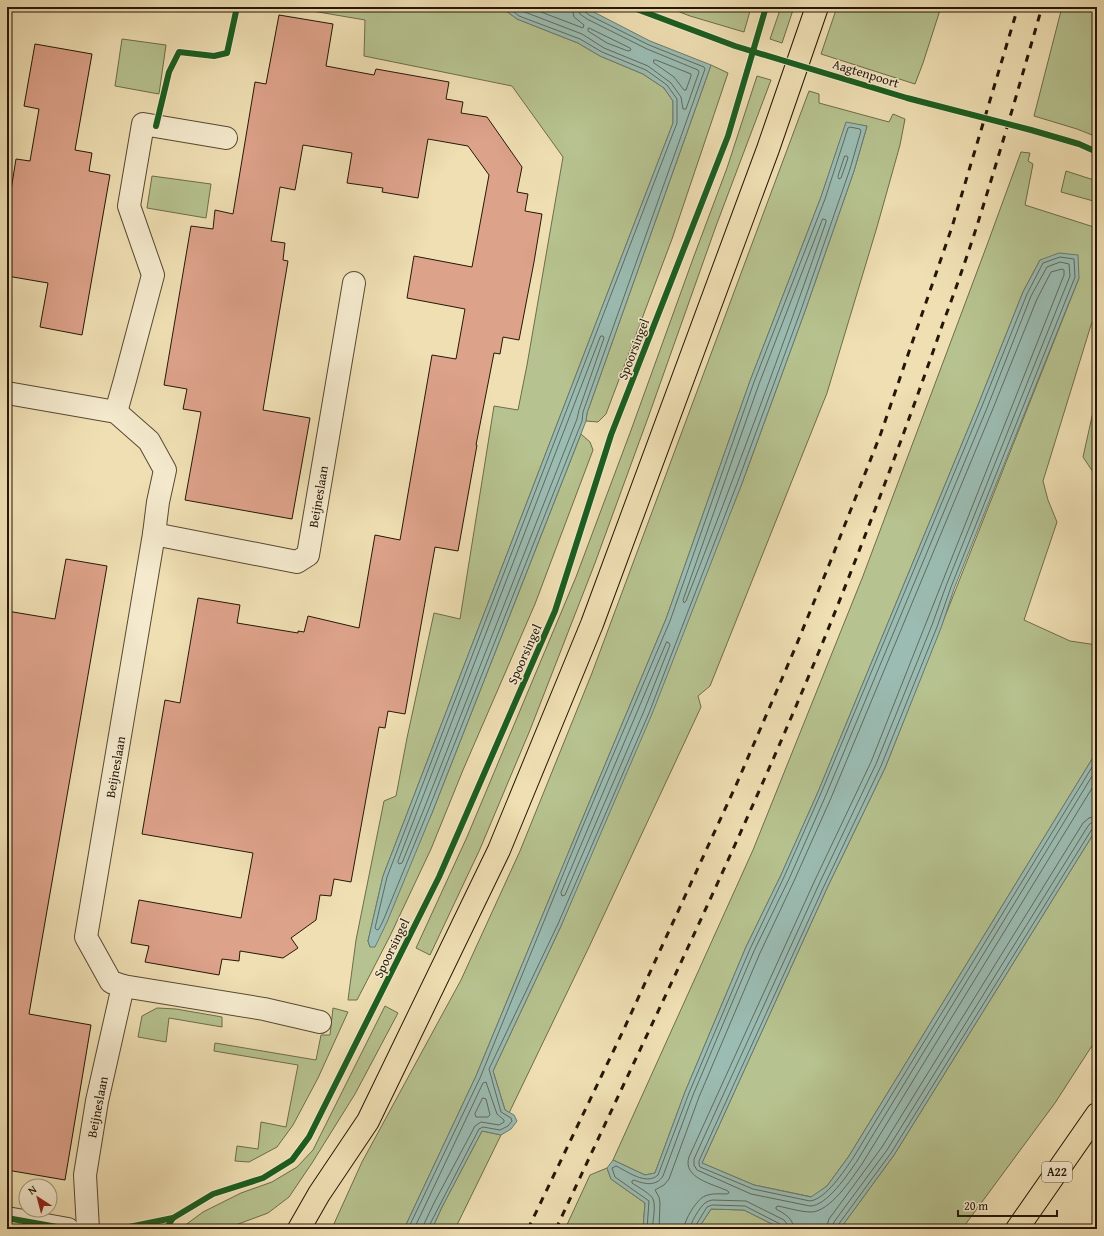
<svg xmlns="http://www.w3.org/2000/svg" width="1104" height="1236" viewBox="0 0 1104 1236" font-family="'Gentium Book Plus',serif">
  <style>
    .green { fill: #b6c28f; stroke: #6e6c4b }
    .water { fill: #9bbcb3; stroke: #6c7a6e }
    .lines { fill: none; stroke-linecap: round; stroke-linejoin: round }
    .shore { stroke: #606a5d; stroke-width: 1 }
    .building { fill: #dda28a; stroke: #251707 }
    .minor-casing { stroke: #584932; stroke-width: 24 }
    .major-casing { stroke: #251707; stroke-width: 24 }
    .highway-casing { stroke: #251707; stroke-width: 24 }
    .minor { stroke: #f5eace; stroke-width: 22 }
    .major { stroke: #efdfb3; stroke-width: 22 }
    .highway { stroke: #efdfb3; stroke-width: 22 }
    .rail { stroke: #251707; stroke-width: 3; stroke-dasharray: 7 7; stroke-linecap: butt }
    .cycleway-casing { stroke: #f5eace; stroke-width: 8 }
    .cycleway { stroke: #1b5e20; stroke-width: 6 }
    .labels { text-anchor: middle; stroke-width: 3; stroke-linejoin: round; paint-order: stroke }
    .shield { fill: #f5eace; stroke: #635643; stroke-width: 1 }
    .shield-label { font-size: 12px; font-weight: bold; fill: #251707 }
    .street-label { font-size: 13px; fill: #251707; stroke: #f5eace }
  </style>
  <rect width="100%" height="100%" fill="#efdfb3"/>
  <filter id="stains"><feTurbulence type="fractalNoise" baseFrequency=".005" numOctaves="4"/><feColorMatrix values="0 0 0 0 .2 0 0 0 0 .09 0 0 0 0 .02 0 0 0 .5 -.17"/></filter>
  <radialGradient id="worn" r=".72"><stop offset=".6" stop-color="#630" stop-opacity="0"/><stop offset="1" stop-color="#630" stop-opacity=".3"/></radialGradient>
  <!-- green -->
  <g class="green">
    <polygon points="289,7 501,7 517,19 578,43 600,56 643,74 664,88 673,101 673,123 383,876 368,941 370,947 432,813 581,434 590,442 593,450 535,604 463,770 431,849 390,936 357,1000 348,1000 356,940 384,801 396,796 407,738 434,613 460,619 494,406 518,410 527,365 563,157 512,86 364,56 365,20"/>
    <polygon points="667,7 736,7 750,11 744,32 690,16"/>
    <polygon points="781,7 794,7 782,43 770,39"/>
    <polygon points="837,7 941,7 923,63 915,84 821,54"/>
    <polygon points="1062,7 1097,7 1097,137 1077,129 1034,116"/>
    <polygon points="122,39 166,45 159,94 115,86"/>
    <polygon points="711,65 728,73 672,239 606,414 598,422 586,421 587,413"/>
    <polygon points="757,76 771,80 716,226 649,415 595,563 530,730 480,849 430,955 416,948 467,837 576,577 630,433 694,256 727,168"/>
    <polygon points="809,91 819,94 819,103 889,122 893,114 905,119 900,145 877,227 827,393 710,686 698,696 701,707 589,947 509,1113 505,1110 493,1071 561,926 741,486 805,311 854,171 867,126 846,123 821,197 750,381 666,619 579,827 476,1076 404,1229 333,1229 333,1226 362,1162 461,980 520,851 592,673"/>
    <polygon points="1021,152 1030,153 1028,161 1033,164 1025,205 1097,228 1097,311 1091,325 1043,481 1048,500 1057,522 1024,620 1070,641 1097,645 1097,751 849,1156 827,1186 812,1197 754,1185 702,1163 828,886 885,768 1079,278 1040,260 1023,292 978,405 818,792 781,875 746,947 685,1092 655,1173 645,1175 613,1160 753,850 863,576 987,245"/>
    <polygon points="1066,171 1097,181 1097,202 1061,192"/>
    <polygon points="152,176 211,184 206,218 147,208"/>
    <polygon points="1097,394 1097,478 1083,457"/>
    <polygon points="1097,828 1097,1038 1055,1103 962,1229 840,1229 894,1155"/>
    <polygon points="385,1006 398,1013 355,1094 312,1163 289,1197 268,1213 225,1229 180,1229 203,1212 241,1193 272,1182 297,1167 313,1150"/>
    <polygon points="157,1008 176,1009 222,1017 222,1027 169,1018 166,1042 138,1037 142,1016"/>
    <polygon points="333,1008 348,1012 318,1078 293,1125 277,1147 249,1162 235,1161 237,1146 258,1149 261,1122 286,1127 298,1065 214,1051 215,1043 316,1060 321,1035 330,1035"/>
    <polygon points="482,1131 501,1135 455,1229 432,1229 442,1207"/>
    <polygon points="607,1168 611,1179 645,1203 643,1229 565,1229 590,1175"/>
    <polygon points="711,1209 744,1210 782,1229 698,1229"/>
  </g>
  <!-- water -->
  <g class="water">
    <polygon points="501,7 584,7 650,41 711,65 587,413 586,421 432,813 387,922 375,947 370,947 368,941 383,876 673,123 673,101 664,88 643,74 600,56 578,43 517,19"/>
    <polygon points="846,122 867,126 854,171 805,311 741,486 652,714 561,926 493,1071 505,1110 514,1115 517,1121 511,1129 501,1135 482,1131 442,1207 432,1229 404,1229 476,1076 579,827 666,619 750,381 821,197"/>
    <polygon points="1059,253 1078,255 1079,278 1068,305 954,589 941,628 885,768 828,886 702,1163 754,1185 811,1197 827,1186 849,1156 1097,751 1097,828 894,1155 840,1229 782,1229 744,1210 711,1209 698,1229 643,1229 645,1203 611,1179 607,1168 613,1160 645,1175 655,1173 685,1092 746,947 781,875 818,792 978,405 1023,292 1040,260"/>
  </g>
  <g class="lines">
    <!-- shore -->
    <g class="shore">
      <polyline points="508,7 519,16 580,39 602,52 646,70 667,85 677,99 677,123 387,877 375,928 377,930 379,929 383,921 428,811 582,421 583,412 705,69 704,67 649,45 589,15 584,11 583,7"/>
      <polyline points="516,7 522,11 582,34 604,48 648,66 671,83 681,97 683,109 686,109 699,72 698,70 647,49 587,19 580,14 578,7"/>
      <polyline points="528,7 583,28 584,25 574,17 572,7"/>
      <polygon points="589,28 630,48 631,50 628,51 607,43 588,31 588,29"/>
      <polygon points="654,60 656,60 691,74 691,76 686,90 684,90 674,77 654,63"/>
      <polygon points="845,156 847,156 848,158 841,178 839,179 838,177"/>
      <path d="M823,219L826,220V222C782,349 735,476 686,601L684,603L683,600L759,384Z"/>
      <polygon points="601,336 603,336 604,338 579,410 577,419 424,809 402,863 399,864 398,862"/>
      <polygon points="667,642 669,643 670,645 644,711 565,895 562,896 561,893"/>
      <polygon points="483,1098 486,1099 490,1115 488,1117 476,1117 475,1114"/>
      <polyline points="408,1229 480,1078 582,828 670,621 754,382 825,199 848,128 850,127 860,129 861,131 850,169 801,310 737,484 649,713 558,924 489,1069 501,1112 511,1118 512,1121 508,1126 500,1130 483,1127 479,1129 429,1226 429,1229"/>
      <polyline points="414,1229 483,1083 486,1082 497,1114 504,1120 504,1122 499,1125 481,1122 475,1126 434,1203 424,1224 424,1229"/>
      <path d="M647,1229L649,1201L615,1177L612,1168L616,1166C627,1171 646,1186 658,1175L689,1093L750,949L784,877L821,793L982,406L1027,294L1043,263L1060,257L1074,259L1075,277L951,587L937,627L881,766L825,884L699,1161V1164L700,1167L753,1189L810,1201C826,1199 844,1171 853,1158L1097,759"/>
      <path d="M652,1229C653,1222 656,1205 653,1199C651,1194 638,1187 632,1183V1181L634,1180C644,1184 656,1187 663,1176L693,1095L754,951L789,879L826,795L987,408L1031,296L1047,267L1060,262L1069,264L1070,276L946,586L932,625L876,764L820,882L694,1159V1165L697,1170L751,1194L810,1206C827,1206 848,1174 857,1161L1097,768"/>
      <path d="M659,1229L660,1203L659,1197L655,1190L664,1185L669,1179L699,1097L760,953L794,881L831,798L992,411L1037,299L1051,272L1062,269L1064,270V275L871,762L815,880L689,1157C682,1178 713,1184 728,1191L729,1193L727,1194C720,1194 712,1193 705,1196C697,1199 684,1220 684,1229"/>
      <path d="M690,1229C690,1223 700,1207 705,1203C708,1201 709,1201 712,1200L746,1201L784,1220L787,1224L788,1229"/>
      <polyline points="695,1229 696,1225 707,1207 712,1205 745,1206 780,1224 782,1226 783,1229"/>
      <path d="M794,1229C793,1218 785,1214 776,1209V1207L778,1206C788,1208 801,1212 811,1212C830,1212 852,1178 862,1164L1097,780"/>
      <polyline points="826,1229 829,1219 882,1147 1083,823 1089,818 1097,816"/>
      <polyline points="832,1229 834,1222 887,1150 1088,826 1091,823 1097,822"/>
      <polyline points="837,1229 838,1225 891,1153 1092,829 1094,827 1097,827"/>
    </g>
  </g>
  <!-- building -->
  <g class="building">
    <polygon points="279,15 333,24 326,66 374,75 376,69 449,82 446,99 463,102 461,113 487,117 522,167 517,192 528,194 525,211 542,214 534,262 519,340 503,337 500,354 494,353 476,445 477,445 458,551 435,547 405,714 388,711 385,728 379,727 351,882 334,879 331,896 320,895 316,920 291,938 298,948 283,958 240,951 239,961 222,959 219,975 145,962 149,946 131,943 139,900 241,918 253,853 142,834 165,700 180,703 198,598 240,605 237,623 298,633 298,631 304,632 308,616 359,628 375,535 400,540 432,355 456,359 465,309 407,298 414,256 472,267 489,175 468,146 428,139 418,198 382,192 383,188 347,183 352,153 303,145 295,190 280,187 271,241 285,243 283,260 288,261 263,410 310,418 292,519 185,500 201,412 183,409 187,389 164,385 191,226 213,229 215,210 233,214 255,82 266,84"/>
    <polygon points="35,44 92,54 75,150 92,153 89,171 110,175 82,335 40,327 48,283 7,276 7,215 16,159 30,161 39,109 24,106"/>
    <polygon points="66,559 107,566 29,1014 91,1025 65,1180 7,1170 7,611 55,619"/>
  </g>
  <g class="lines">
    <!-- minor casing -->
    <g class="minor-casing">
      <g id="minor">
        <polyline points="7,393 116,412 149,441 165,470 158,502 154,534 86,937 111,982 123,986 97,1101 85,1175 88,1229"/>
        <polyline points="116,412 125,380 153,275 129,206 143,124 226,138"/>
        <path id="s1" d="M154,534L297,562L308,555L354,283"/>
        <polyline points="123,986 264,1009 320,1022"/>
        <polyline points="7,1218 68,1229"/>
      </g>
    </g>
    <!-- major casing -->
    <g class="major-casing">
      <polyline id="major" points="299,1229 319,1194 368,1121 499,850 592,624 768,149 817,7"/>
    </g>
    <!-- highway casing -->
    <g class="highway-casing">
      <polyline id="highway" points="1017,1229 1097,1114"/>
    </g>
    <!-- minor -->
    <use href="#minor" class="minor"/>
    <!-- major -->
    <use href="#major" class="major"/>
    <!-- highway -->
    <use href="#highway" class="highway"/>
    <!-- rail -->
    <g class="rail">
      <polyline points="528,1229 623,1031 737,783 796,646 831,560 881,433 952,227 1018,7"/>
      <path d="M556,1229C648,1031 744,835 827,632C868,530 907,427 943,323C954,294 964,265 974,235C998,160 1020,83 1042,7"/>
    </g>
    <!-- cycleway casing -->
    <g class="cycleway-casing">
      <g id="cycleway">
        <polyline points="631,7 735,46 907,98 1031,130 1079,144 1097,152"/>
        <polyline points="156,126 169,72 179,52 214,56 227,53 237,7"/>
        <polyline points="7,1218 68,1229"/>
        <polyline points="119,1229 173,1218"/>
        <polyline points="166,1229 173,1218 213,1194 263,1178 292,1160 309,1137 439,877 555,611 611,435 728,136 766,7"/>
      </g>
    </g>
    <!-- cycleway -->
    <use href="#cycleway" class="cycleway"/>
  </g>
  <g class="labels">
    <!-- shield labels -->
    <rect class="shield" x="1042" y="1162" width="30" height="20" rx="3"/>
    <g class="shield-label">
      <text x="1057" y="1176">A22</text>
    </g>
    <!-- street labels -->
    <g class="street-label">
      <text transform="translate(866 73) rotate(17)" y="5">Aagtenpoort</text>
      <text transform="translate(633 349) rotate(-69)" y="5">Spoorsingel</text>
      <text dy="5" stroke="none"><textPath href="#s1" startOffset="218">Beijneslaan</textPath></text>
      <text transform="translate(524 654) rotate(-66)" y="5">Spoorsingel</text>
      <text transform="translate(115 767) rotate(-80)" y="5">Beijneslaan</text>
      <text transform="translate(391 948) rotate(-64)" y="5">Spoorsingel</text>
      <text transform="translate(97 1107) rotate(-79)" y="5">Beijneslaan</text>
    </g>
  </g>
  <!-- margin -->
  <rect width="1104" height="1236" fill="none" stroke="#efdfb3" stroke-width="24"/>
  <rect x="8" y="8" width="1088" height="1220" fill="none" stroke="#251707" stroke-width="2"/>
  <rect x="12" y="12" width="1080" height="1212" fill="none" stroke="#251707"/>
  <!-- north arrow -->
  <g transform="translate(38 1198) rotate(324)"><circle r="19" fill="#f5eace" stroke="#a2967e"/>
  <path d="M0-3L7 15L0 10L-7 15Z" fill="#8f2418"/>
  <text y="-6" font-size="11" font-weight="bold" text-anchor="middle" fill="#251707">N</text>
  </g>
  <!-- scale -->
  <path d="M958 1210v6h99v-6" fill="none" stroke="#251707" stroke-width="2"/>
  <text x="964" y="1210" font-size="12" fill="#251707" stroke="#f5eace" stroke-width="3" paint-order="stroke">20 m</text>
  <rect width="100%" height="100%" filter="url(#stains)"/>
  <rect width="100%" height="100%" fill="url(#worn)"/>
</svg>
